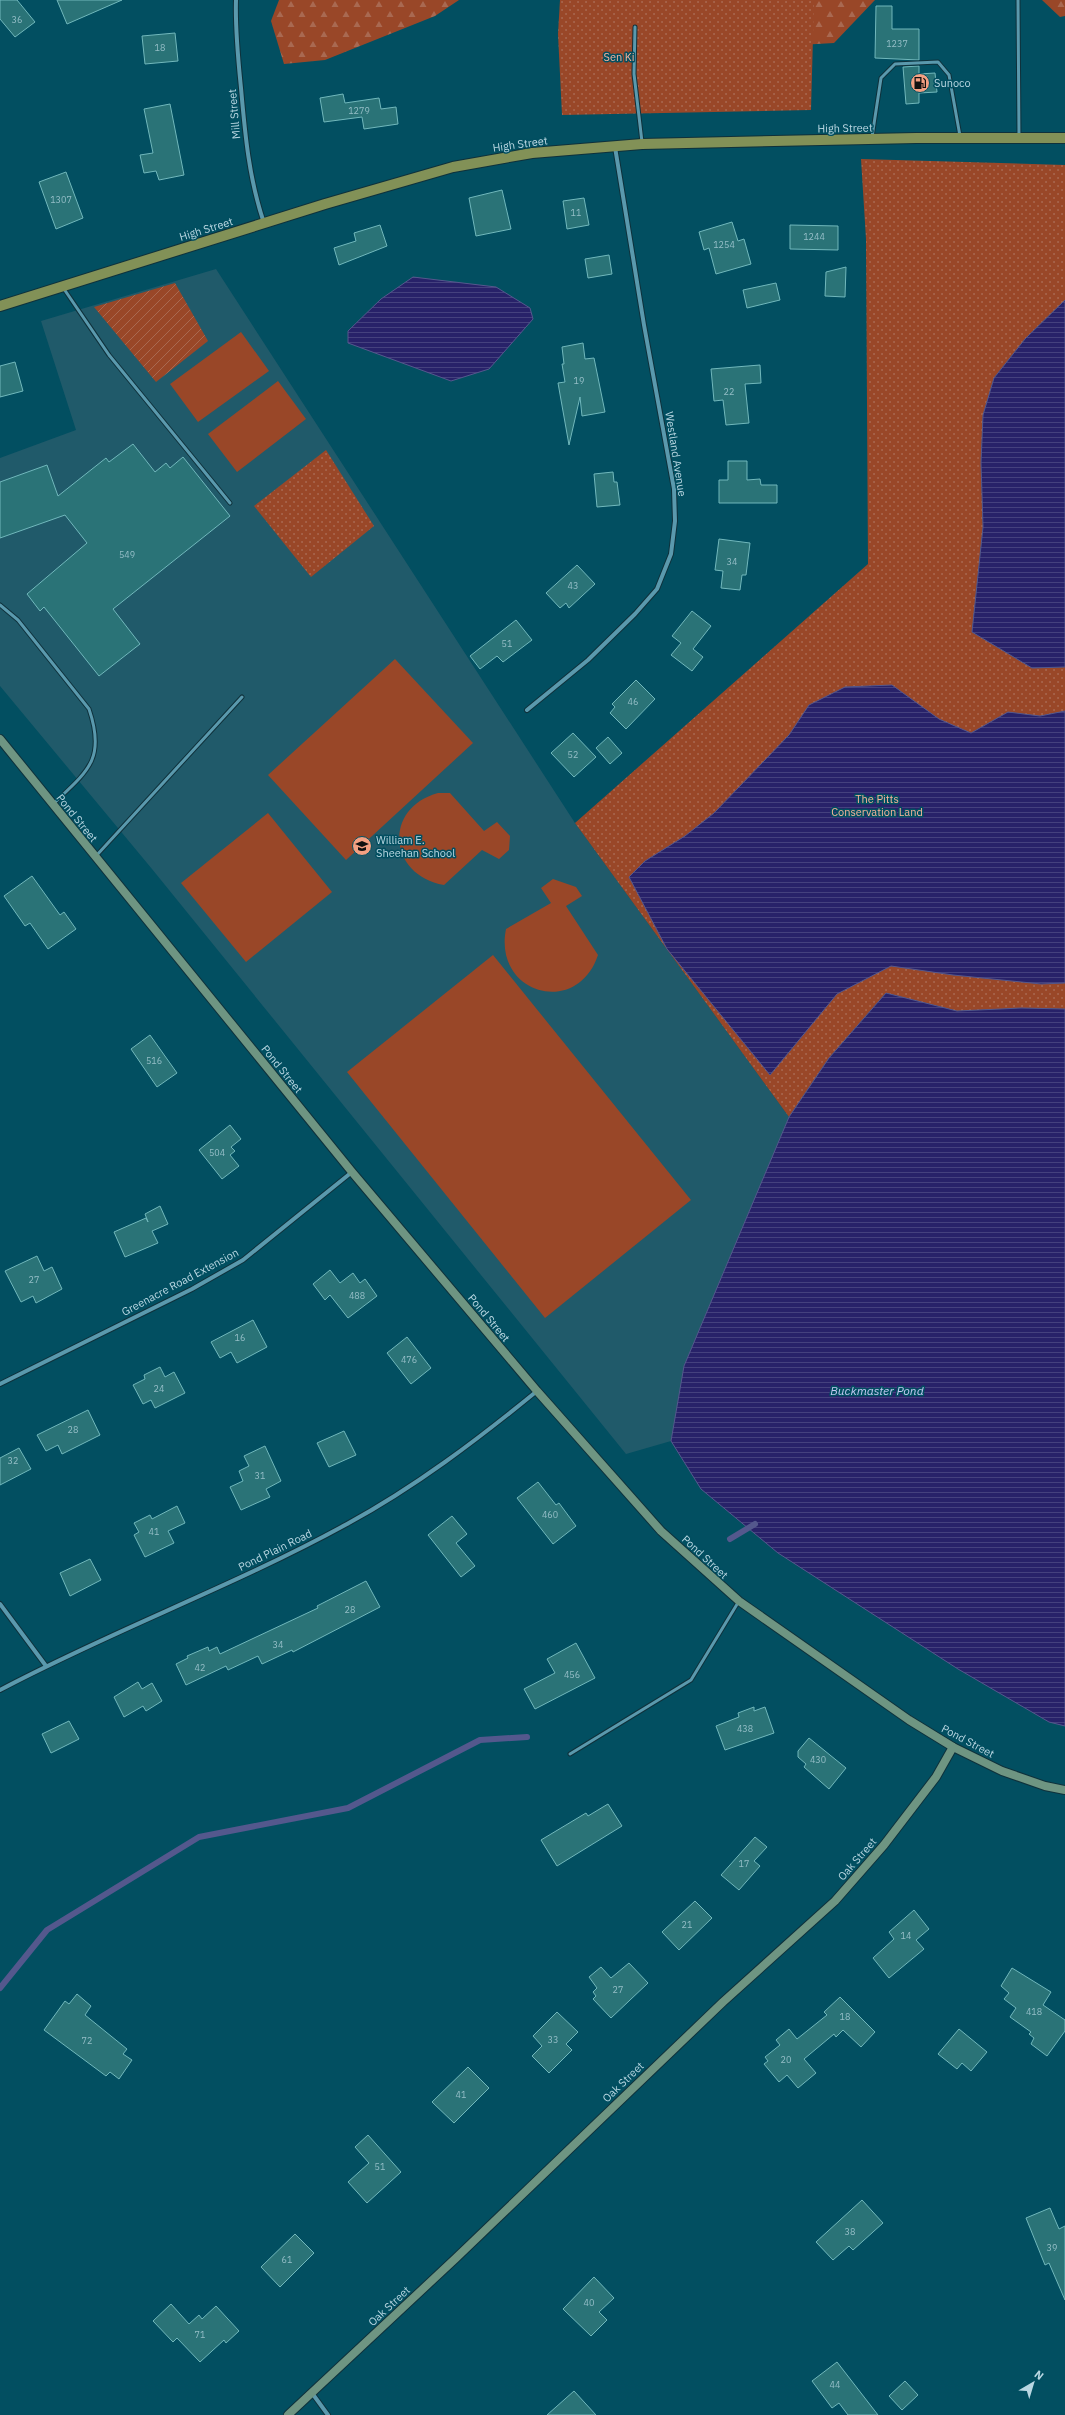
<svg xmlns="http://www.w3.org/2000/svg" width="1065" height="2415" viewBox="0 0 1065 2415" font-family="'IBM Plex Sans',sans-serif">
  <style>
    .built { fill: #205a6a }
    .forest { fill: url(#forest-firs) }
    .park { fill: url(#park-dots) }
    .garden { fill: url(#garden-furrows) }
    .pitch { fill: #994728 }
    .water { fill: url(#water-rules); stroke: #54588d }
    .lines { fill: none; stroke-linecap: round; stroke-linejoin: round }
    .stream { stroke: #54588d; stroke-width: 6 }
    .building { fill: #2a7377; stroke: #71b8bc }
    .lane-casing { stroke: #0f313b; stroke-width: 5 }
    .street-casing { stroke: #0f313b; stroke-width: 6 }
    .secondary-casing { stroke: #0f313b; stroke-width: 10 }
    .primary-casing { stroke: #0f313b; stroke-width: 12 }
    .lane { stroke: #5a99ad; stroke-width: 3 }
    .street { stroke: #5a99ad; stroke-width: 4 }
    .secondary { stroke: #6e9582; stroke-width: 8 }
    .primary { stroke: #829157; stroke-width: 10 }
    .labels { text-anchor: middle; stroke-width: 3; stroke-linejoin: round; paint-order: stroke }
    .number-label { font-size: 9px; fill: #95bec7 }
    .park-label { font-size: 11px; fill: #fab49b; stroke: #024f61 }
    .poi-label { font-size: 11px; fill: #b9d7e2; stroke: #024f61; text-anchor: start }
    .street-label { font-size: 11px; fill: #b9d7e2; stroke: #024f61 }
    .water-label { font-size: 12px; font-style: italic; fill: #c4c8f3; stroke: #024f61 }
  </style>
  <defs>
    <pattern id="forest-firs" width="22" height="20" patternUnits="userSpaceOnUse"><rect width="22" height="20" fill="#994728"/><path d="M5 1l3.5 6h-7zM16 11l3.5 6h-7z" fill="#a96951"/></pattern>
    <pattern id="park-dots" width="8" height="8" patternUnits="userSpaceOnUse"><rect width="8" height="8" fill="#994728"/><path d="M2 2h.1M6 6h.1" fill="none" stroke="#a96951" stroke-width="1.8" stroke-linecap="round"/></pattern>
    <pattern id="garden-furrows" width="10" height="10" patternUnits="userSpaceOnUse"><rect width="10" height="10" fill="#994728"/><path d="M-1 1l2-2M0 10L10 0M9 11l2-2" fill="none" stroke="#a96951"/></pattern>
    <pattern id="water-rules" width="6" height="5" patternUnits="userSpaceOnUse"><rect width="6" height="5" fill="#282269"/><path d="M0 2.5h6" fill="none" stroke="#45417e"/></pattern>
  </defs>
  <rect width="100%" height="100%" fill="#024f61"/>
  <!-- built -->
  <polygon class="built" points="216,269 575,823 789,1117 684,1366 671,1441 626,1454 152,869 0,686 0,458 76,430 41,321"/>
  <!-- forest -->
  <g class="forest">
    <polygon points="279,0 459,0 435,16 325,60 284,64 271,21"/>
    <polygon points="650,0 875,0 834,43 765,47"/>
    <polygon points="1042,0 1065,0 1065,16 1060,17"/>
  </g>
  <!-- park -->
  <g class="park">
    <polygon points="560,0 814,0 811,110 562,115 558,34"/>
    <polygon points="861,159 1065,165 1065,300 1025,339 994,378 983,415 981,463 983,527 972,632 1032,668 1065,667 1065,1009 1021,1008 957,1011 886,993 829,1058 789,1117 575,823 868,564 866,239"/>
    <polygon points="326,450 374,526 311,577 254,506"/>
  </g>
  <!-- garden -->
  <polygon class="garden" points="175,283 208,341 156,382 94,307"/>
  <!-- pitch -->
  <g class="pitch">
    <polygon points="241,332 269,371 198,422 170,384"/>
    <polygon points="278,381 306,419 237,472 208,434"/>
    <polygon points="395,659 473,743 346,860 268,775"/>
    <path d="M438,793H450L484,831L497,822L510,836L509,850L499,859L482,850L444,885C388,875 383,808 438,793Z"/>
    <polygon points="268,813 332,892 246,962 181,883"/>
    <path d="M553,879L576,887L582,896L566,906L598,955C577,1018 493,994 506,929L551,903L541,888Z"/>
    <polygon points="493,955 691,1200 545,1318 347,1072"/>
  </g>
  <!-- water -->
  <g class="water">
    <polygon points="413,277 496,287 530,308 533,319 489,369 451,381 348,343 348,331 381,299"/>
    <polygon points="1065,300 1065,667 1032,668 972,632 983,527 981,463 983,415 994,378 1025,339"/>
    <polygon points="892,685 939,719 971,733 1008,712 1040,716 1065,711 1065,983 1041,984 953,975 891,966 837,994 770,1075 667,949 629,877 645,861 685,836 714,813 789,735 809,705 845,687"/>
    <polygon points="886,993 957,1011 1021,1008 1065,1009 1065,1726 1049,1722 958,1669 778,1553 701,1489 671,1441 684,1366 789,1117 829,1058"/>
  </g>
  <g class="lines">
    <!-- stream -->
    <g class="stream">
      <polyline points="730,1539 755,1524"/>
      <polyline points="0,1988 47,1930 199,1837 348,1808 480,1740 527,1737"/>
    </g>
  </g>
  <!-- building -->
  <g class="building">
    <polygon points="0,0 17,0 35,22 15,37 0,19"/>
    <polygon points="57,0 122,0 67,24"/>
    <polygon points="876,6 892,6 892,29 919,29 919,60 875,58"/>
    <polygon points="175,33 178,61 145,64 142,36"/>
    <polygon points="919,66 919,74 935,73 937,92 919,93 919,103 906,104 903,67"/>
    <polygon points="343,94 345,103 379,98 381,109 396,107 398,124 364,129 362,117 324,122 320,98"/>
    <polygon points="170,104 184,175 159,180 156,171 144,173 140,155 153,153 144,109"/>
    <polygon points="66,172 83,218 56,229 39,182"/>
    <polygon points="502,190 511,229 476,236 469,198"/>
    <polygon points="584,198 589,225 567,229 563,201"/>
    <polygon points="732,222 738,241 744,239 751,264 716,274 709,248 704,250 699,232"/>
    <polygon points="380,225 387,246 339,265 334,248 356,241 354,233"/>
    <polygon points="790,225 838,226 838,250 790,249"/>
    <polygon points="609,255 612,274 588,278 585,259"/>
    <polygon points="846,267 845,297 825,296 826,272"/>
    <polygon points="776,283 780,300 747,308 743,290"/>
    <polygon points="583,343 585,359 594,358 605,412 582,416 580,397 569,445 558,383 565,382 562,364 564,364 562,347"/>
    <polygon points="15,362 23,391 0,397 0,366"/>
    <polygon points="760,365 761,383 745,384 749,423 726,425 723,400 714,401 711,369"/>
    <polygon points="133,444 155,472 166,463 170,468 183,457 230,516 113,609 140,644 99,676 44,607 40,611 27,594 87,543 65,515 0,538 0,482 47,465 58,496 106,458 109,462"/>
    <polygon points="728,461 747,461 747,480 760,479 761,485 777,485 777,503 719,503 719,480 728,480"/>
    <polygon points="613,472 614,482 617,482 620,505 597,507 594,474"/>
    <polygon points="719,539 750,543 746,575 742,575 740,590 721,588 723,571 715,570"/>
    <polygon points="577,565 595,584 569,608 566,603 560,608 546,593"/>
    <polygon points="692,611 711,626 693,649 703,657 692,671 671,655 681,643 672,636"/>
    <polygon points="516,620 532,640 503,662 497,656 480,669 470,656"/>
    <polygon points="636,680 655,699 626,729 610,713 615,707 612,704"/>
    <polygon points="573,733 596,757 574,777 551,753"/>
    <polygon points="608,737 622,753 610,764 596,748"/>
    <polygon points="32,876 60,915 64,912 76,929 48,949 30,923 25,926 4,896"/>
    <polygon points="150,1035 177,1073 157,1087 131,1049"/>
    <polygon points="230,1125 241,1139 231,1147 235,1151 230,1155 239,1166 222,1179 199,1150"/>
    <polygon points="160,1206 168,1224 152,1231 158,1243 125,1257 114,1232 146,1218 148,1222 145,1214"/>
    <polygon points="37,1256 44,1271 52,1267 62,1289 36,1303 33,1296 21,1302 5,1271"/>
    <polygon points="330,1270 340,1283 353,1273 360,1283 365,1279 377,1296 348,1318 330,1295 325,1300 313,1284"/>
    <polygon points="253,1320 267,1347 237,1363 231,1352 220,1358 211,1342"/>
    <polygon points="407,1337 431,1368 411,1384 387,1353"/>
    <polygon points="160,1367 165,1377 174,1372 185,1393 155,1408 151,1400 143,1404 133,1385 145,1379 144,1375"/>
    <polygon points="88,1410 100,1435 62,1454 58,1445 46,1451 37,1435"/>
    <polygon points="344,1431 356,1455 329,1467 317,1443"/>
    <polygon points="265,1446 281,1481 266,1489 270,1497 241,1510 230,1487 243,1481 239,1471 249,1466 244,1456"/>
    <polygon points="19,1448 31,1469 0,1485 0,1458"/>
    <polygon points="538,1482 556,1505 559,1503 576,1526 553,1544 517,1498"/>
    <polygon points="177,1506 185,1523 168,1531 174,1543 145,1557 134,1535 139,1532 134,1523 150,1515 152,1519"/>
    <polygon points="452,1516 467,1534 456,1543 475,1566 461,1577 428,1535"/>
    <polygon points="90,1559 101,1580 70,1596 60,1573"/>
    <polygon points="366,1581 380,1607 293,1652 292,1650 262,1664 258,1656 228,1670 226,1666 186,1685 176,1664 188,1658 187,1656 208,1647 209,1651 217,1647 220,1654 318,1608 317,1606"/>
    <polygon points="576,1643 595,1678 535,1709 524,1689 555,1673 547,1659"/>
    <polygon points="138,1682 142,1689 152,1683 162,1701 146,1711 143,1706 124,1717 114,1697"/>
    <polygon points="754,1707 754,1711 765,1707 774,1733 725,1750 716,1726 739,1717 738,1713"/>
    <polygon points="69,1721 79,1739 51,1753 42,1734"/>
    <polygon points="809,1738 846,1768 829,1789 804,1767 806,1764 798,1757 798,1751"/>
    <polygon points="608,1804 622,1826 557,1866 541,1840 586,1813 588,1816"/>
    <polygon points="755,1837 767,1847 754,1861 760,1866 739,1890 721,1875"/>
    <polygon points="695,1901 712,1918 679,1950 662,1932"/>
    <polygon points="914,1910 929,1929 916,1940 924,1949 889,1978 873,1958 894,1939 889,1932"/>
    <polygon points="629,1963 648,1983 611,2018 593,1999 596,1996 593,1992 597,1988 589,1977 601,1967 611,1978"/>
    <polygon points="1012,1968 1051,1992 1043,2005 1065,2020 1065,2031 1047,2056 1031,2044 1034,2038 1029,2034 1031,2032 1010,2017 1016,2008 1004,1999 1009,1993 1001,1986"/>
    <polygon points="77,1994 91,2006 85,2015 127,2049 123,2054 132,2060 119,2079 110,2072 106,2076 44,2030 65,2001 69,2004"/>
    <polygon points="840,1997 875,2032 861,2047 843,2030 836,2037 834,2034 804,2059 816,2073 798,2088 787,2075 779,2082 764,2064 768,2061 765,2057 780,2045 776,2040 789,2029 797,2039 827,2015 824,2012"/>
    <polygon points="557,2012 578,2032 566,2044 572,2050 549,2073 532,2056 542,2046 533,2036"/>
    <polygon points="959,2029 987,2052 971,2071 962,2063 957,2069 938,2054"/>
    <polygon points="468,2067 489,2088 454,2123 432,2102"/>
    <polygon points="368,2135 401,2172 367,2203 348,2182 369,2163 355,2147"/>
    <polygon points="862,2200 883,2223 853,2250 849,2246 833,2260 816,2242"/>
    <polygon points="1050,2208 1059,2229 1065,2226 1065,2300 1049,2263 1045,2265 1026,2218"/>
    <polygon points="295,2234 314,2253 280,2287 261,2267"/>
    <polygon points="594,2277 614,2298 599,2312 607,2320 591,2336 563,2309"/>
    <polygon points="171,2304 189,2324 199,2315 202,2319 216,2306 239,2331 226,2343 224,2340 200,2362 177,2338 173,2342 153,2321"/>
    <polygon points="837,2362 878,2415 848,2415 839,2403 832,2408 812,2381"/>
    <polygon points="905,2381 918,2395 902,2410 889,2396"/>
    <polygon points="574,2391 596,2415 547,2415"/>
  </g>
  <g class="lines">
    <!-- lane casing -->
    <g class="lane-casing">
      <g id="lane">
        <polyline points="1018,0 1019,137"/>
        <polyline points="635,27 634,74 642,142"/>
        <polyline points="872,137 881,78 895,64 938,62 949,75 960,136"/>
        <polyline points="64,289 109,355 230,503"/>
        <path d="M0,605L18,620L89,709C106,759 88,771 53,804"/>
        <polyline points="96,856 242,697"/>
        <polyline points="570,1754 691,1680 739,1601"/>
      </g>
    </g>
    <!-- street casing -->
    <g class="street-casing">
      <g id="street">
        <path d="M236,0C235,30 238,58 241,88C245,134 249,179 264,223"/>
        <polyline points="527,710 588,660 635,614 657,589 671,554 675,521 674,489 644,325 615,147"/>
        <polyline points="0,1384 192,1289 243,1260 352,1172"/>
        <polyline points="0,1604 46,1666"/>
        <path d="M0,1690C113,1630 234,1586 347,1524C415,1487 477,1440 537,1391"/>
        <polyline points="312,2393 328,2415"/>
      </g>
    </g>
    <!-- secondary casing -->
    <g class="secondary-casing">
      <g id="secondary">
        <polyline points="0,739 352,1172 537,1391 661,1531 739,1601 909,1720 953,1747 1002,1771 1045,1786 1065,1790"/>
        <polyline points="288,2415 456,2258 723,2002 835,1901 884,1845 936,1777 953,1747"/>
      </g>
    </g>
    <!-- primary casing -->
    <g class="primary-casing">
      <polyline id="primary" points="0,306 325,204 453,167 532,153 642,144 916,138 1065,138"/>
    </g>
    <!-- lane -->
    <use href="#lane" class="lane"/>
    <!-- street -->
    <use href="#street" class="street"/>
    <!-- secondary -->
    <use href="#secondary" class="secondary"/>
    <!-- primary -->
    <use href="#primary" class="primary"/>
  </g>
  <!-- icons -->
  <defs>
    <g id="fuel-disc" transform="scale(1)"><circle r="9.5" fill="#f3a082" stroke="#024f61"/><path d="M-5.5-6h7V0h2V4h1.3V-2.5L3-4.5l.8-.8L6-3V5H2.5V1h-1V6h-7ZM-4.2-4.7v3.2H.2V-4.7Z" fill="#111"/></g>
    <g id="school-disc" transform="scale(1)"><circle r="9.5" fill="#f3a082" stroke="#024f61"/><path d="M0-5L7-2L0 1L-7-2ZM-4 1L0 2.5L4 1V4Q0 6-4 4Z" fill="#111"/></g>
  </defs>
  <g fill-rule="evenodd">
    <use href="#fuel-disc" x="920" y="83"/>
    <use href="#school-disc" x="362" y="846"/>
  </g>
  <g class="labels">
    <!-- number labels -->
    <g class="number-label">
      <text x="17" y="23">36</text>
      <text x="897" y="47">1237</text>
      <text x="160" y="51">18</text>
      <text x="359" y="114">1279</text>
      <text x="61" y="203">1307</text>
      <text x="576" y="216">11</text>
      <text x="814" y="240">1244</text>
      <text x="724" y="248">1254</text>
      <text x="579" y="384">19</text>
      <text x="729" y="395">22</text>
      <text x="127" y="558">549</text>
      <text x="732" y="565">34</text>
      <text x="573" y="589">43</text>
      <text x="507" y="647">51</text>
      <text x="633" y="705">46</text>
      <text x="573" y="758">52</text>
      <text x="154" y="1064">516</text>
      <text x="217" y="1156">504</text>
      <text x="34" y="1283">27</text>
      <text x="357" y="1299">488</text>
      <text x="240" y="1341">16</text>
      <text x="409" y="1363">476</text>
      <text x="159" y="1392">24</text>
      <text x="73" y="1433">28</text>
      <text x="13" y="1464">32</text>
      <text x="260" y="1479">31</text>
      <text x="550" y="1518">460</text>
      <text x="154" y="1535">41</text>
      <text x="350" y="1613">28</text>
      <text x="278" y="1648">34</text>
      <text x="200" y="1671">42</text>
      <text x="572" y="1678">456</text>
      <text x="745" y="1732">438</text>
      <text x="818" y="1763">430</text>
      <text x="744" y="1867">17</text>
      <text x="687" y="1928">21</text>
      <text x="906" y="1939">14</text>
      <text x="618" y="1993">27</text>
      <text x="1034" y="2015">418</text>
      <text x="845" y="2020">18</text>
      <text x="553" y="2043">33</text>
      <text x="87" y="2044">72</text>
      <text x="786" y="2063">20</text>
      <text x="461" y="2098">41</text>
      <text x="380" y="2170">51</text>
      <text x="850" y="2235">38</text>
      <text x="1052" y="2251">39</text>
      <text x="287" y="2263">61</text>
      <text x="589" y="2306">40</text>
      <text x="200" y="2338">71</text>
      <text x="835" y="2388">44</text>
    </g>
    <!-- park labels -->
    <g class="park-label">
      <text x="619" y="61">Sen Ki</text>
      <text x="877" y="803">The Pitts<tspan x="877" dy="13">Conservation Land</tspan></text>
    </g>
    <!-- poi labels -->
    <g class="poi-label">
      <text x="934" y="87">Sunoco</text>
      <text x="376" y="844">William E.<tspan x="376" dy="13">Sheehan School</tspan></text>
    </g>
    <!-- street labels -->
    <g class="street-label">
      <text transform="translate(234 114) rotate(-95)" y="4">Mill Street</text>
      <text transform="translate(845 128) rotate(-1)" y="4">High Street</text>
      <text transform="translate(520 144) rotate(-8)" y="4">High Street</text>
      <text transform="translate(206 229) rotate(-17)" y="4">High Street</text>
      <text transform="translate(676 454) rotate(81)" y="4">Westland Avenue</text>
      <text transform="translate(77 818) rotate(51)" y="4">Pond Street</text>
      <text transform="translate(282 1069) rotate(51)" y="4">Pond Street</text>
      <text transform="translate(180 1282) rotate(-28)" y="4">Greenacre Road Extension</text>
      <text transform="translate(489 1318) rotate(50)" y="4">Pond Street</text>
      <text transform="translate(275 1550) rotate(-26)" y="4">Pond Plain Road</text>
      <text transform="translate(705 1557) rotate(43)" y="4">Pond Street</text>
      <text transform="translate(968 1741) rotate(28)" y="4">Pond Street</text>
      <text transform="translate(857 1859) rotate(-49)" y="4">Oak Street</text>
      <text transform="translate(623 2082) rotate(-44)" y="4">Oak Street</text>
      <text transform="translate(389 2306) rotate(-43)" y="4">Oak Street</text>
    </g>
    <!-- water labels -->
    <g class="water-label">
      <text x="877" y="1395">Buckmaster Pond</text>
    </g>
  </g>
  <!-- north arrow -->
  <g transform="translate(1033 2383) rotate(38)" stroke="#024f61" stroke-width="3" paint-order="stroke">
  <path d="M0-3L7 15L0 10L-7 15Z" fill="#b9d7e2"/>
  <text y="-6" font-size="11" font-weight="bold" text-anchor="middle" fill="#b9d7e2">N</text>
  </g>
</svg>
